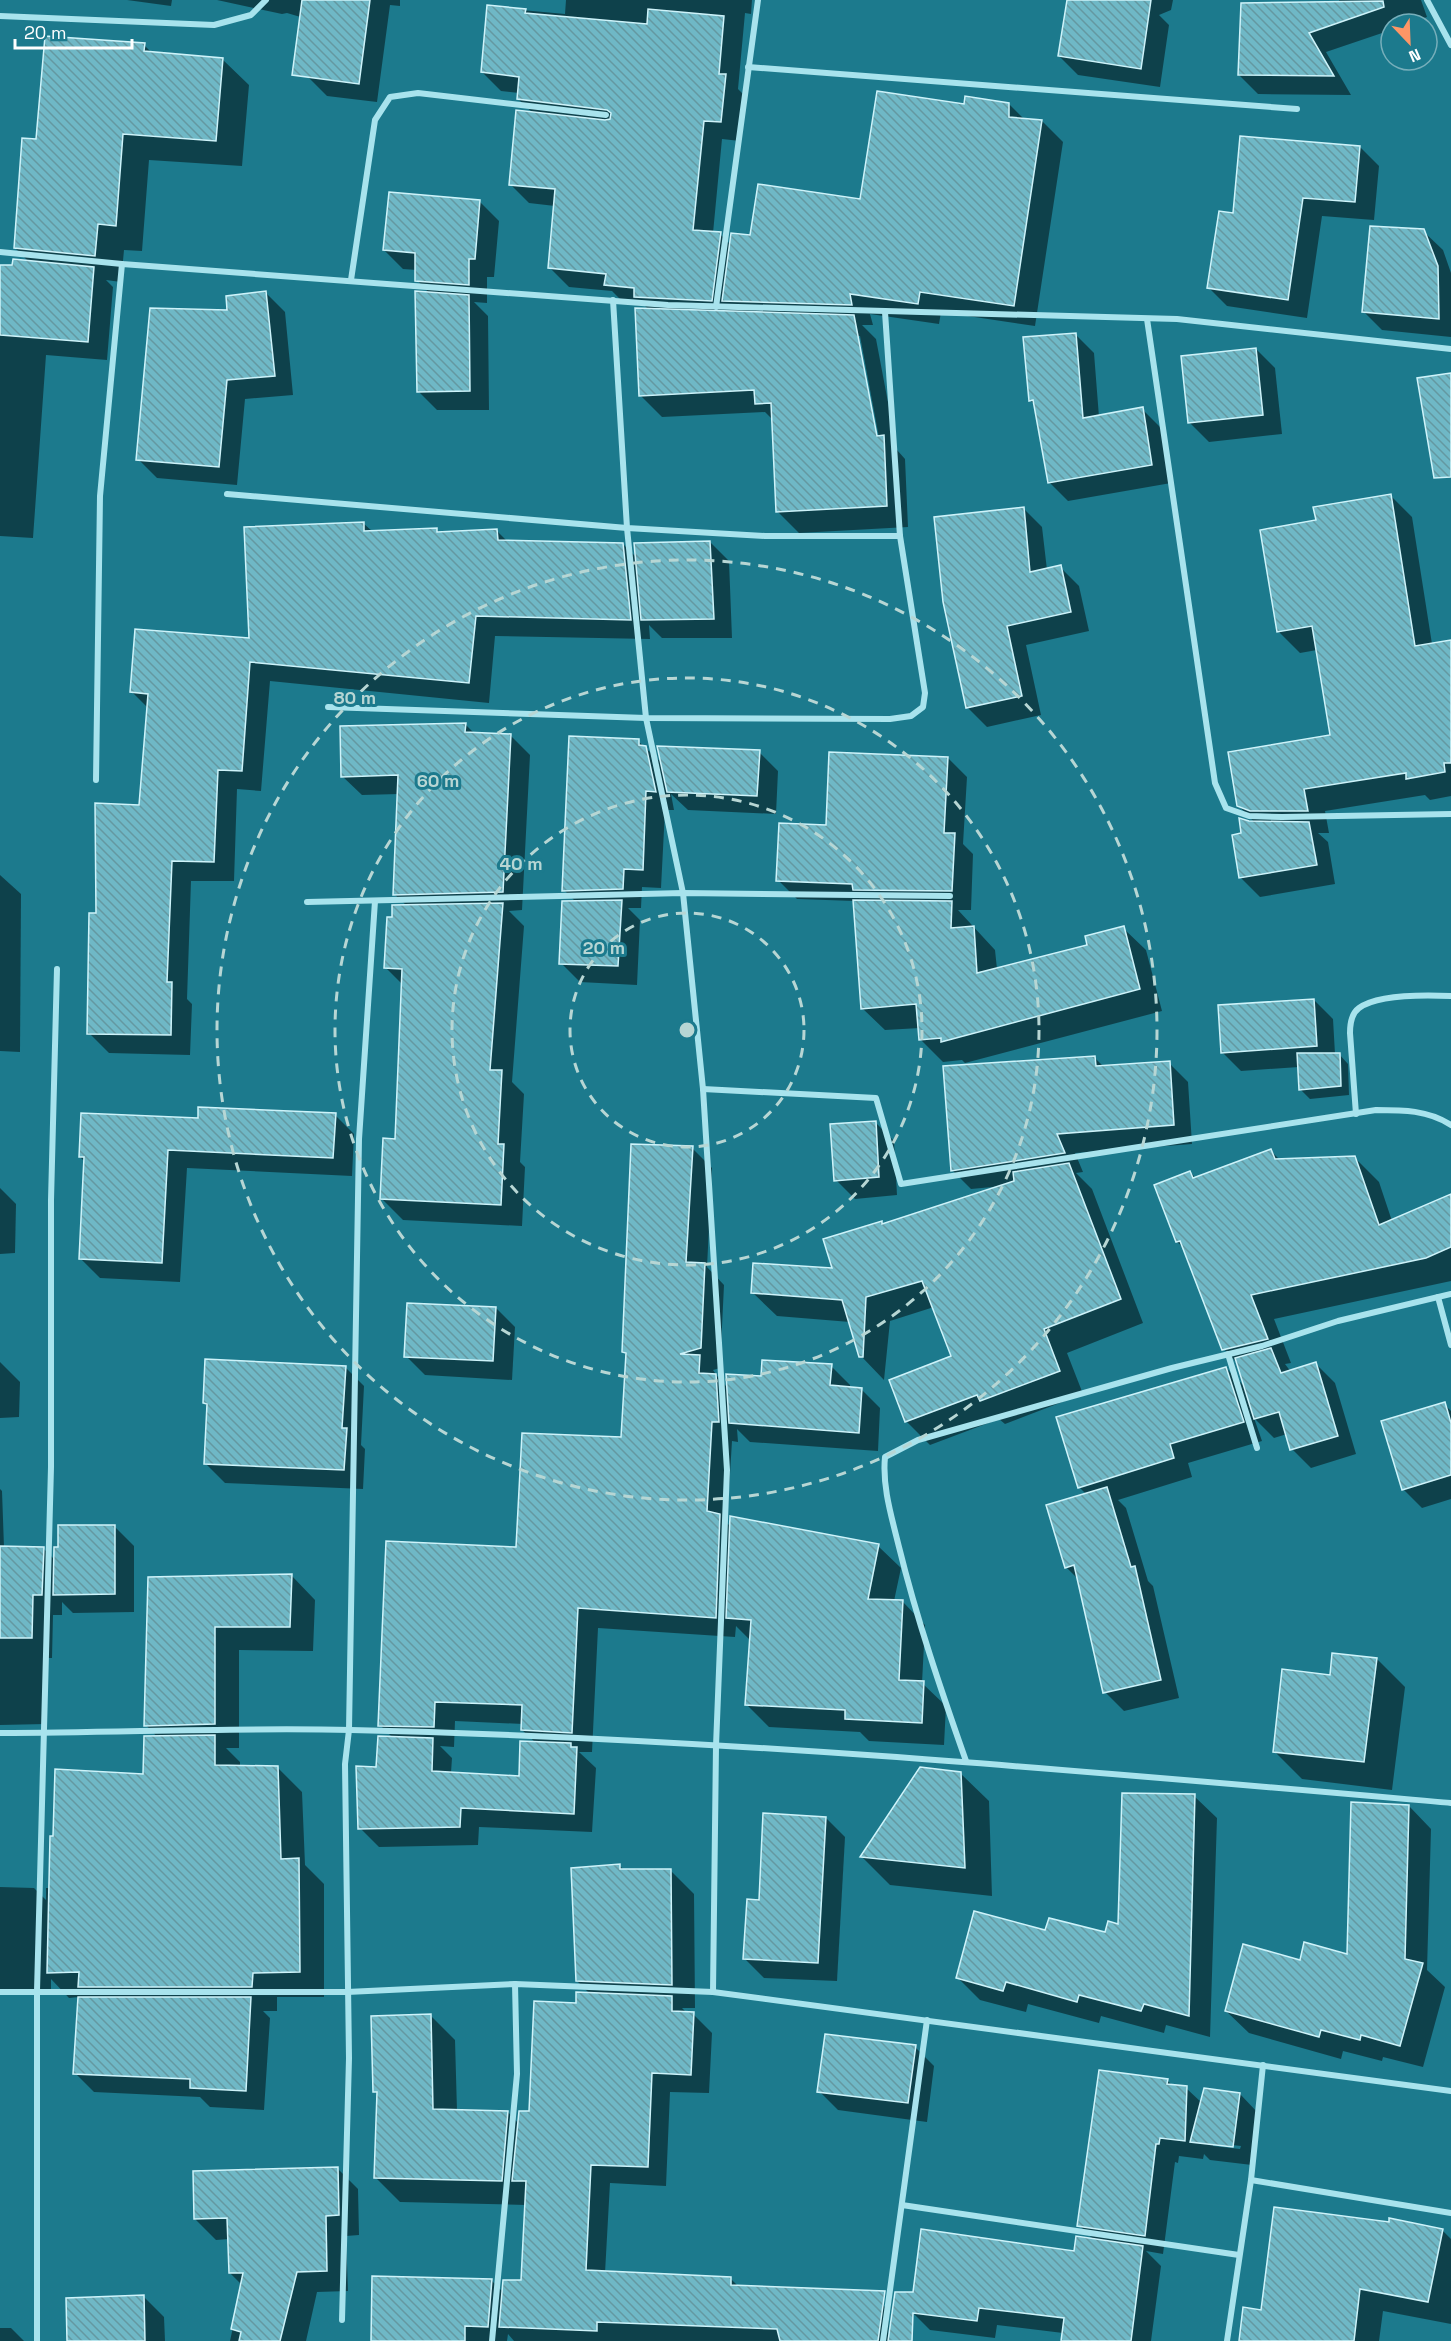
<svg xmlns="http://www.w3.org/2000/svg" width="1451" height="2341" viewBox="0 0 1451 2341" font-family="'Space Grotesk',sans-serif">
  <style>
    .shadow { fill: #0007; fill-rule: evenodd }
    .building { fill: url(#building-back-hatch); stroke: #cef3fa; stroke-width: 1.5 }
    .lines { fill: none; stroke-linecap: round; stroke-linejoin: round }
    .street { stroke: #a8e3ed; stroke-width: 6 }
    .ring { fill: none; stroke: #b7d6d4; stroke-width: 3; stroke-dasharray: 10 8 }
    .centre { fill: #b7d6d4; stroke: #1c7a8d; stroke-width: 3 }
    .ring-label { font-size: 18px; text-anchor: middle; font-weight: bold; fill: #b7d6d4; stroke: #1c7a8d; stroke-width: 6; stroke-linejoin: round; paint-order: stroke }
  </style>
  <defs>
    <pattern id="building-back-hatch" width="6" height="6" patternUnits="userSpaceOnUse" patternTransform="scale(1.5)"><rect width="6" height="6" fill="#6fb8c6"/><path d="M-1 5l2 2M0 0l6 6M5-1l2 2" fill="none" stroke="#6498a1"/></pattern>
  </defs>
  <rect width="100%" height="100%" fill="#1c7a8d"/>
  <!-- shadow -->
  <g class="shadow">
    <polygon points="127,0 172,0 171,6"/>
    <polygon points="217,0 400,0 400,6 390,5 377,102 327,96 308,77 314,21 287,13 282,14"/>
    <path d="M566,0H752L751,14L745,13L738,89L744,95L740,141L722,139L713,233L720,234L731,245L861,201L965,106L1009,104L1025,120L1042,121L1063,142L1035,326L941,312L939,324L870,314L873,325H862L876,339L897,450L905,459L908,527L799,533L777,511L773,420L765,412L662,417L640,395L649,310L645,306L625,304L612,291L569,287L550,268L555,206L529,203L510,184L533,113L518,99L519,93L501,91L482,72L488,7L565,14ZM857,336H860L880,443H877Z"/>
    <polygon points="1068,0 1173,0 1171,10 1159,15 1169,25 1160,87 1078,75 1059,56"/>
    <polygon points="1339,0 1421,0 1427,17 1408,24 1391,24 1391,30 1326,52 1351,95 1258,94 1239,75 1340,3"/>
    <polygon points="144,45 152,53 222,59 249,85 242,166 149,160 142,251 124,250 121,282 106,280 113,287 107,360 46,355 33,538 0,536 0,266 14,267 29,262 15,248 38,141"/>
    <polygon points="1360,147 1379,166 1374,220 1322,216 1307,318 1227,306 1208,287 1235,214"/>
    <polygon points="480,202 499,221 494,277 487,277 487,303 474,302 488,316 489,410 437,410 418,391 430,294 417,280 417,270 403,269 384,250"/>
    <polygon points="1423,231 1443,250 1451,273 1451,337 1382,330 1363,311"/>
    <polygon points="266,293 285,312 293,395 245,399 237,485 157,478 138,459 229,311"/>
    <polygon points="1075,334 1094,353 1099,417 1142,409 1161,428 1171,483 1068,501 1049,482 1035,405 1030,400"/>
    <polygon points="1256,349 1275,368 1282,434 1209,442 1190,423"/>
    <polygon points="1390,495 1412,517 1432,644 1451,641 1451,796 1430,800 1425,795 1325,811 1329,833 1318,833 1328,842 1335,884 1260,897 1241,878 1234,836 1243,835 1255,823 1238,805 1331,736 1317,650 1300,653 1278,631 1317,522"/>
    <polygon points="1023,508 1042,527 1047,570 1060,567 1079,586 1089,631 1026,645 1041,715 987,727 968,708"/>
    <polygon points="363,523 373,532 436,529 440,533 496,530 507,541 623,544 637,558 710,542 729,561 732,638 662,638 649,625 650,639 495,636 489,703 270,681 261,791 237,789 234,881 191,881 187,999 192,1004 190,1055 109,1053 89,1033 98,914 140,806 148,708 132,692 251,639"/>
    <polygon points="465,724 475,734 511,736 530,755 522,910 509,911 524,926 512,1082 524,1094 520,1162 525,1167 522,1226 403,1220 381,1198 396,1140 403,985 386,968 393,919 407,906 394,894 399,794 362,795 342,776"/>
    <polygon points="638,741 663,764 759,752 778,771 776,814 688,810 671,794 674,810 665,810 661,888 642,887 641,908 628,908 640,920 637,985 580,982 561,963 576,902 564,890"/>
    <polygon points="948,758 967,777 963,844 973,854 971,910 958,910 995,950 997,969 1089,946 1123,928 1146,950 1162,1011 965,1063 962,1060 943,1062 920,1039 920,1028 885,1030 862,1008 855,901 797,899 778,880 828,826"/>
    <polygon points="0,875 21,894 20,1052 0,1051"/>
    <polygon points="1314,1000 1333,1019 1335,1054 1339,1054 1348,1064 1349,1095 1310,1099 1301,1090 1299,1067 1241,1071 1222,1052"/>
    <polygon points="1094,1057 1104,1067 1169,1063 1188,1082 1192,1144 1075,1153 1083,1172 1076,1173 1092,1189 1143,1323 1067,1353 1083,1394 1005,1424 999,1419 930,1445 906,1421 953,1357 934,1307 890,1321 884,1380 861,1356 850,1322 777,1316 753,1293 834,1270 882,1223 884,1225 1003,1186 971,1189 952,1170"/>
    <polygon points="335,1115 354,1134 352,1176 187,1168 180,1282 100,1278 81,1259 85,1162 80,1157 199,1119"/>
    <polygon points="875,1122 894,1141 897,1195 855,1199 836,1180"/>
    <path d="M692,1148L712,1168L707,1267L724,1285L720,1368L713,1370L720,1380L729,1389L762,1377L831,1366L850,1385V1388L861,1389L880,1408L878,1451L750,1442L737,1429L738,1442L732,1441L727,1523L731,1527L878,1546L901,1568L894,1601L903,1602L925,1625L922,1683L946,1706L944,1745L869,1741L860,1732L769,1727L746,1704L751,1641L736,1626L735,1637L598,1628L592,1752H579L596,1768L592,1832L479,1827L478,1845L379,1847L360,1828L378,1769L393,1738L380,1725L518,1548L622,1439L627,1355L624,1352ZM455,1721L523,1724L522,1730L536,1743L520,1777L451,1773L452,1758L440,1746L454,1747Z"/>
    <polygon points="1271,1151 1280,1160 1354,1157 1379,1182 1392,1221 1451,1196 1451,1281 1274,1319 1291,1363 1285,1364 1291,1372 1316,1364 1335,1383 1356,1454 1311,1468 1292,1449 1287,1434 1274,1438 1254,1418 1262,1441 1188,1463 1192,1477 1118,1500 1126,1508 1148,1581 1153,1586 1179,1698 1124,1711 1105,1692 1079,1580 1066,1567 1087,1495 1079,1487 1226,1368 1246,1388 1238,1364 1224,1349 1184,1248 1177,1242 1190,1172 1196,1178"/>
    <polygon points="0,1188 16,1204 15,1253 0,1254"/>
    <polygon points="496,1308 515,1327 512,1380 425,1375 406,1356"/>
    <polygon points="0,1362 20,1382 19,1417 0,1418"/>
    <polygon points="345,1367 364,1386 361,1445 365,1449 363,1489 225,1483 206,1464 209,1407 204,1403"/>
    <polygon points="1444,1404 1451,1411 1451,1499 1422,1508 1403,1489"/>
    <polygon points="0,1489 2,1491 4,1547 43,1548 55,1560 115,1527 134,1546 134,1612 73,1613 62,1602 62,1615 53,1615 52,1658 48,1658 46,1724 0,1725"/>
    <polygon points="291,1575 315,1600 313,1651 239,1650 239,1748 226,1748 240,1762 240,1766 277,1767 302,1792 305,1865 324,1884 324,1997 277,1997 277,2011 263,2011 270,2018 264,2110 210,2107 200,2097 94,2092 75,2073 79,1997 69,1998 51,1979 51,1992 0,1993 0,1887 34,1888 46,1900 46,1888 50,1888 144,1775 158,1738 146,1725 150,1579"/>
    <polygon points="1377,1659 1405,1687 1392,1790 1302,1779 1274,1751 1331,1677"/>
    <polygon points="920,1769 960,1773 989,1801 992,1896 890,1885 862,1857"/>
    <polygon points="1194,1796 1217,1818 1210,2037 1166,2025 1164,2033 1101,2016 1099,2023 1028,2004 1026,2012 980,2000 958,1978 1046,1932 1106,1934 1120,1926"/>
    <polygon points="1409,1806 1431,1829 1427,1970 1445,1987 1423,2067 1383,2057 1382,2061 1343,2051 1341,2059 1249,2033 1226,2011 1301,1961 1348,1956"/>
    <polygon points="826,1818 845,1837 837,1981 764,1978 745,1959 760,1901"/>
    <polygon points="620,1866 624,1870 670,1870 694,1894 695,2008 682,2008 687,2013 693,2014 712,2033 709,2093 670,2092 666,2186 610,2183 605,2273 730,2278 739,2287 870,2292 889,2311 888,2341 514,2341 508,2334 507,2341 373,2341 374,2278 492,2281 503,2292 523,2282 526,2205 400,2202 375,2177 378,2095 375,2092 431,2016 455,2040 457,2111 508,2112 519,2124 530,2113 578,2005 590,1994 577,1981"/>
    <polygon points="915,2047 934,2066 927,2122 838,2110 819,2091"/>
    <path d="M1167,2080L1173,2086L1186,2088L1202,2103L1240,2094L1259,2114L1252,2165L1210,2160L1204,2154L1203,2159L1179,2156L1178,2163L1175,2162L1163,2254L1146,2251L1161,2266L1151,2341H1062L1063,2333L997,2325L995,2338L930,2330L912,2312L1075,2253L1094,2240L1079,2225ZM1213,2143L1241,2146L1240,2149L1213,2146Z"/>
    <polygon points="337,2168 358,2189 359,2235 346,2236 348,2291 317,2292 306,2341 230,2341 242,2285 230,2273 229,2239 216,2240 195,2219"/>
    <polygon points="1442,2230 1451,2239 1451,2324 1383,2311 1379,2341 1240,2341"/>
    <polygon points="143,2296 164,2317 165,2341 68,2341"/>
    <polygon points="0,2328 11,2328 24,2341 0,2341"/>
  </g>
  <!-- building -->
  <g class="building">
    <polygon points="302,0 370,0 359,84 292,75"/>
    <polygon points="1067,0 1151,0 1141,69 1058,56"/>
    <polygon points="1383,1 1384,7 1309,33 1334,76 1238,75 1241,3"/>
    <polygon points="487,5 526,9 525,13 647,24 648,9 724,16 719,74 726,74 721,122 704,121 693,230 721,232 712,301 634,297 634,288 604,285 606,274 548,268 555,189 509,185 516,110 605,120 610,119 611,113 607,110 517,99 519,77 481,72"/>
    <polygon points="45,36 145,43 144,51 223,58 216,141 123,134 116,226 98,224 95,256 14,248 22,138 36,139"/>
    <polygon points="877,91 964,104 965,96 1009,103 1009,117 1042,120 1014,306 920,292 918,304 850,294 852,305 722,301 731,233 750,235 758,184 860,199"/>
    <polygon points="1240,136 1360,146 1355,202 1303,198 1288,300 1207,288 1219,211 1233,213"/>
    <polygon points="389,192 480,200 475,259 469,259 469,285 415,281 415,253 383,250"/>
    <polygon points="1370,226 1424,229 1438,266 1439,319 1362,312"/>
    <polygon points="13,259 94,267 88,342 0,335 0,265 12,265"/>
    <polygon points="266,291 275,376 227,380 219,467 136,460 150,308 227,310 226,296"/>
    <polygon points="415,291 469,295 470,391 417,392"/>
    <polygon points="635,308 854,315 877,436 884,435 887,506 776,512 771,403 755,404 754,390 639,396"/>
    <polygon points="1076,333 1083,418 1143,407 1152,465 1048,483 1033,400 1029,401 1023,337"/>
    <polygon points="1256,348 1263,415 1188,423 1181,356"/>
    <polygon points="1451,373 1451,477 1434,478 1417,378"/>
    <polygon points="1391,494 1415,646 1451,640 1451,763 1444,763 1445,772 1406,779 1406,773 1304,789 1308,811 1250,811 1237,806 1228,752 1330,735 1312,626 1277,632 1260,530 1316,520 1313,507"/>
    <polygon points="1024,507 1030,572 1061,565 1071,612 1007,626 1022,696 966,708 943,602 934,517"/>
    <polygon points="364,522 364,531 437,528 437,532 497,529 498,540 623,543 631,620 476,616 469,683 250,662 242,771 218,770 214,862 172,861 167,982 172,982 171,1035 87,1034 89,913 96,913 95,803 139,805 148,694 130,692 135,629 249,638 244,527"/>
    <polygon points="710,541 714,619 641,620 634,543"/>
    <polygon points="466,723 465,732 511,734 503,892 393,895 398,775 341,777 340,726"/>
    <polygon points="569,736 639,739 639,745 646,746 656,792 646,791 643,870 624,869 623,889 562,891"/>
    <polygon points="657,746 760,750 757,796 667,792"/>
    <polygon points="829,752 948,757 944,833 955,833 952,891 853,890 852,884 776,881 779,823 826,825"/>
    <polygon points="1239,818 1249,821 1309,822 1317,865 1239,878 1232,835 1241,833"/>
    <polygon points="622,900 618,966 559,964 562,901"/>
    <polygon points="853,900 952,901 951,928 974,926 977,973 1087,945 1085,936 1124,926 1140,989 941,1042 941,1038 919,1040 916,1004 861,1009"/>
    <polygon points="503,903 490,1070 502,1070 498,1144 504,1144 501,1205 380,1199 383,1138 395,1139 402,969 384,968 387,917 392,917 392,905"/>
    <polygon points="1314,999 1317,1046 1221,1053 1218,1005"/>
    <polygon points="1297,1053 1340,1053 1341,1086 1299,1090"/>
    <polygon points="1095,1056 1096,1066 1170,1061 1174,1125 1057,1134 1065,1153 951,1171 943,1066"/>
    <polygon points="198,1107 336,1113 333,1158 168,1150 162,1263 79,1259 84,1157 79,1157 81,1113 198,1118"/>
    <polygon points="876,1121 879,1177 834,1181 830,1124"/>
    <polygon points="631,1144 693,1146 686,1262 705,1263 701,1348 680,1354 700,1355 699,1373 716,1374 719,1422 712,1422 707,1511 720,1514 716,1618 578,1608 572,1733 521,1730 522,1705 435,1702 434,1727 378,1726 386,1541 516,1547 522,1433 621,1437 626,1353 622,1352"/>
    <polygon points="1271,1149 1275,1159 1355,1156 1379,1225 1451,1194 1451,1247 1426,1258 1251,1295 1268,1339 1222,1350 1180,1241 1176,1242 1154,1185 1190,1171 1193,1178"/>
    <polygon points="1069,1163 1121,1299 1044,1329 1060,1371 980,1401 977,1395 905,1422 889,1380 951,1356 922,1281 866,1297 863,1357 859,1357 842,1300 751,1293 753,1263 832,1268 823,1239 882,1221 882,1224 1014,1181 1013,1172"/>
    <polygon points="407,1303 496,1307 493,1361 404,1357"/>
    <polygon points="1271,1348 1281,1373 1316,1362 1338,1436 1290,1450 1279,1412 1254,1419 1235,1358"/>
    <polygon points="205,1359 346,1366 342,1428 347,1428 344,1470 204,1464 207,1404 203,1403"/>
    <polygon points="762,1360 832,1364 830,1385 862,1388 859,1433 729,1423 726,1374 761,1376"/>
    <polygon points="1226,1367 1244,1422 1170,1444 1174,1458 1078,1488 1056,1417"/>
    <polygon points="1445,1402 1451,1423 1451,1475 1402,1490 1381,1421"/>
    <polygon points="1107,1487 1131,1567 1135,1566 1161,1680 1103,1693 1074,1565 1065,1568 1046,1505"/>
    <polygon points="730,1516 879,1544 868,1599 903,1600 899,1680 924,1681 922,1723 845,1719 845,1710 745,1705 751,1620 726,1618"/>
    <polygon points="58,1525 115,1525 115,1594 53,1595 54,1547 58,1547"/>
    <polygon points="0,1546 44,1547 42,1595 33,1595 32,1638 0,1638"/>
    <polygon points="292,1574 290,1627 215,1627 215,1724 144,1726 148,1577"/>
    <polygon points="1332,1653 1377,1658 1364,1762 1273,1752 1282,1669 1330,1675"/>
    <polygon points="215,1735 215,1765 278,1766 281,1859 299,1858 300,1972 253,1973 252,1987 78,1987 79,1972 47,1973 50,1836 53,1836 55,1769 143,1774 144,1736"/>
    <polygon points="378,1736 433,1738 432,1771 519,1776 520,1741 571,1743 571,1747 577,1747 574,1814 461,1808 460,1827 358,1829 356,1766 376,1767"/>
    <polygon points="920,1767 961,1772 965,1868 860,1857"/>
    <polygon points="1122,1793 1195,1794 1189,2016 1144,2004 1141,2011 1079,1995 1077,2002 1006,1982 1003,1991 956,1978 974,1911 1045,1930 1049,1918 1105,1932 1108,1921 1118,1924"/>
    <polygon points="1351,1802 1409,1805 1405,1959 1423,1963 1400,2046 1361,2035 1360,2040 1321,2030 1319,2037 1225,2011 1243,1944 1300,1960 1304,1942 1347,1954"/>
    <polygon points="763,1813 826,1817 818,1963 743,1959 747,1899 759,1900"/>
    <polygon points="620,1864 620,1869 671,1869 672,1985 576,1981 571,1868"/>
    <polygon points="576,1992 672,1996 672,2011 694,2012 691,2075 652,2073 648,2167 591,2165 586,2270 731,2277 731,2285 885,2291 878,2341 780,2341 777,2329 597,2322 597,2331 499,2327 503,2280 521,2280 526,2181 512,2181 519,2111 529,2111 534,2001 576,2003"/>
    <polygon points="78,1997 251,1997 246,2091 190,2088 190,2079 73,2074"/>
    <polygon points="431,2014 433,2109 508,2111 502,2181 374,2178 377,2092 373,2092 371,2016"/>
    <polygon points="825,2034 916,2045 908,2103 817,2092"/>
    <polygon points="1099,2070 1168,2079 1167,2084 1187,2086 1185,2141 1160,2138 1159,2144 1156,2144 1145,2236 1077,2226"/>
    <polygon points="1204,2088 1240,2093 1233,2147 1190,2142"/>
    <polygon points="338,2167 339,2215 326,2216 327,2271 297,2272 280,2341 239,2341 241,2332 231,2329 243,2273 229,2273 227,2218 194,2219 193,2171"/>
    <polygon points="1274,2207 1389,2222 1389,2218 1443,2229 1428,2302 1360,2289 1354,2341 1239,2341 1243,2307 1261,2310"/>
    <polygon points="921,2229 1074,2251 1076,2236 1143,2246 1131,2341 1061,2341 1064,2318 979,2308 977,2321 913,2313 912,2341 888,2341 895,2292 913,2292"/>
    <polygon points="372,2276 492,2279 488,2327 465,2326 465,2341 371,2341"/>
    <polygon points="144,2295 145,2341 67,2341 66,2298"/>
  </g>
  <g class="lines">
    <!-- street -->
    <g class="street">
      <polyline points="1427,0 1451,45"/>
      <polyline points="0,16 214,25 251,15 266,0"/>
      <polyline points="748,67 1297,109"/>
      <polyline points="0,252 122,264 668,305 1177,319 1451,349"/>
      <polyline points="351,280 375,120 390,97 418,93 606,115"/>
      <polyline points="613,300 627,528 646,718 683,893 703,1089 727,1470 716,1746 713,1992"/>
      <polyline points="716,307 758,0"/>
      <polyline points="1147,319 1215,783 1226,808 1249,816 1282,817 1451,814"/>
      <polyline points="227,494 627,528 765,536 900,536"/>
      <polyline points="328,707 646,718 890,719 911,716 923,707 925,693 900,536 885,312"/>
      <polyline points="96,780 100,496 122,264"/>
      <polyline points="307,902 683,893 950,896"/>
      <path d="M703,1089L876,1098L901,1184L1376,1110C1403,1110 1428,1110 1451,1125"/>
      <path d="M1356,1114L1350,1033C1350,1024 1352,1013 1359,1008C1378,994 1428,995 1451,996"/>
      <polyline points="1438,1297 1451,1345"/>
      <polyline points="1228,1354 1257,1448"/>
      <path d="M0,1733C117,1733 234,1727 351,1730C718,1738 1085,1771 1451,1803"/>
      <path d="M966,1761C941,1690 917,1620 899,1547C892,1518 882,1487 885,1457L918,1440L1172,1368L1262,1346L1338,1321L1451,1294"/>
      <polyline points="0,1992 347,1992 515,1984 713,1992 1451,2091"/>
      <polyline points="1251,2180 1451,2213"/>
      <polyline points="902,2205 1239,2255"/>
      <polyline points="342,2320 349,2058 345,1764 349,1730 359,1139 375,901"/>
      <polyline points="37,2341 37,1991 51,1467 51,1200 57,969"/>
      <polyline points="492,2341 517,2074 515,1984"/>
      <polyline points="883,2341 927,2020"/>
      <polyline points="1227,2341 1251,2180 1263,2065"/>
    </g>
  </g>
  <!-- distance rings -->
  <g class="ring">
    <circle cx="687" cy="1030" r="117"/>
    <circle cx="687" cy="1030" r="235"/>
    <circle cx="687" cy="1030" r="352"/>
    <circle cx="687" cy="1030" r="470"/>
  </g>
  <circle cx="687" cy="1030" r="9" class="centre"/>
  <g class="ring-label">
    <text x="355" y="704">80 m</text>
    <text x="438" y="787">60 m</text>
    <text x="521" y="870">40 m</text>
    <text x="604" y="954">20 m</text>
  </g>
  <!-- north arrow -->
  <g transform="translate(1409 42) rotate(157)"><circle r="28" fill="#1c7a8d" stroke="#77afbb" stroke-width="1.5"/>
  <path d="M0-4.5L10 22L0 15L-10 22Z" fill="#fe9666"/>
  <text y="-9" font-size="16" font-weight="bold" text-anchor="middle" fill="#ffffff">N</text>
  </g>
  <!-- scale -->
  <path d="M15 39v9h117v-9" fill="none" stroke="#ffffff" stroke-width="3"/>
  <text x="24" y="39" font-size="18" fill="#ffffff" stroke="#1c7a8d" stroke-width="4.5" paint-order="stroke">20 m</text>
</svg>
